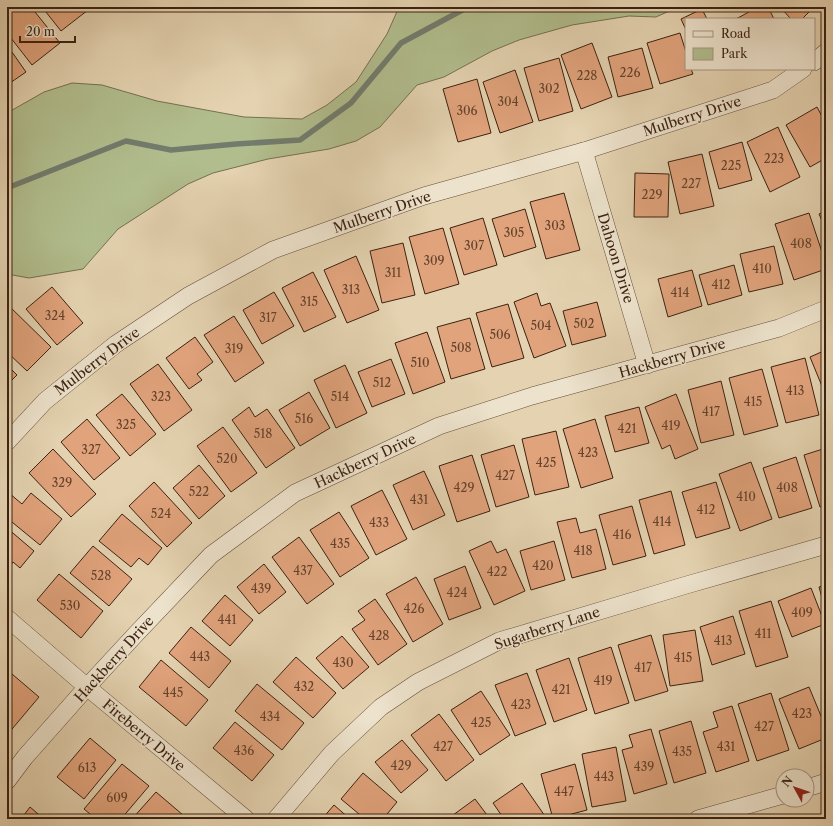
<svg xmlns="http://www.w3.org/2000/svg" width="833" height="826" viewBox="0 0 833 826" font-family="'Libre Caslon Text',serif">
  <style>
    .green { fill: #b1bd8d; stroke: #767050 }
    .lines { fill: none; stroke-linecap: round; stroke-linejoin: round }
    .stream { stroke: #727c6d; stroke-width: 5.5 }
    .building { fill: #e1a37c; stroke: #3b2212 }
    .minor-casing { stroke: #654e3a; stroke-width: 18 }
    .minor { stroke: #ede2cc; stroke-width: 17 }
    .labels { text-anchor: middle; stroke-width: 3; stroke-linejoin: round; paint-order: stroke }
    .number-label { font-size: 12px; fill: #64422c }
    .street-label { font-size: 14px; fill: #3b2212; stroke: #ede2cc }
  </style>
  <rect width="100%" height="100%" fill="#e4d2b0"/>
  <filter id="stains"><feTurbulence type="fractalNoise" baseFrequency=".005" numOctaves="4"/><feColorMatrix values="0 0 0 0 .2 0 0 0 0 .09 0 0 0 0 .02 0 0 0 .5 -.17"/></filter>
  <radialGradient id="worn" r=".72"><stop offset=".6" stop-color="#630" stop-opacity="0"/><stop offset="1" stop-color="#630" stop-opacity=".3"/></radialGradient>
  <!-- green -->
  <polygon class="green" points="399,7 678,7 656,17 629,16 572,25 519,40 492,51 444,77 417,85 380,127 356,141 329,149 268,159 213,173 188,184 118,229 83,269 29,278 7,274 7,113 44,92 72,83 102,85 157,101 244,117 302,119 327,105 356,82 387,34"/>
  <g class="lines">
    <!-- stream -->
    <polyline class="stream" points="7,188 126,141 171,150 236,144 300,140 351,103 401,43 468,7"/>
  </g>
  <!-- building -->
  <g class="building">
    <polygon points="9,7 31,7 60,43 32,65 7,33 7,9"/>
    <polygon points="42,7 86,7 88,10 61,31"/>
    <polygon points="758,7 768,7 774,19 736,19"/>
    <polygon points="780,7 814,7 802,19 791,19"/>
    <polygon points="702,9 707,19 686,19 686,30 681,19"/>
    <polygon points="680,33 686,52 686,69 691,69 693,74 660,84 647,43"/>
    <polygon points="592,43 612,97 581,109 561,55"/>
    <polygon points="7,45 26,72 7,85"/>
    <polygon points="642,48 653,88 618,97 608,57"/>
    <polygon points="559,58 573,111 539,121 524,68"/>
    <polygon points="515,70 533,122 500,133 483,82"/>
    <polygon points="477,79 491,133 458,142 443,89"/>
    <polygon points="817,107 826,124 826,158 810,167 786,125"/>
    <polygon points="778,127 800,177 770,192 747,142"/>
    <polygon points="742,142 752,180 719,189 709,152"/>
    <polygon points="702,154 714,206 680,214 668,162"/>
    <polygon points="635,173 669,174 668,217 634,217"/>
    <polygon points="564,193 580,250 546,259 530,202"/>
    <polygon points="525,209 536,247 504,257 492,219"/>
    <polygon points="826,211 826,230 819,214"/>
    <polygon points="809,213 826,264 826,269 794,280 775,224"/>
    <polygon points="483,218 497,265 464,275 450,228"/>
    <polygon points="443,228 459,284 425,294 409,237"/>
    <polygon points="403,243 415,295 382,303 370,251"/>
    <polygon points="774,246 783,284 749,292 740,254"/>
    <polygon points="356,256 379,310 347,323 324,270"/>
    <polygon points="734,265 742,295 708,305 699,275"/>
    <polygon points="692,270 702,306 668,317 658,279"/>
    <polygon points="313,272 336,317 304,332 282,288"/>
    <polygon points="52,287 83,323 57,345 26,309"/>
    <polygon points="274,292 294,326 262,344 243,310"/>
    <polygon points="537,293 541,306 550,303 566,346 534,358 514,302"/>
    <polygon points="597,302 606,336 572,345 563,311"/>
    <polygon points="7,304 51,347 27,371 7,352"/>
    <polygon points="508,304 524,358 492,367 476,313"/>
    <polygon points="234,316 264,363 235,382 204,335"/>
    <polygon points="470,318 485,369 451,379 437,327"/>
    <polygon points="427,332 445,382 413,394 395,343"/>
    <polygon points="195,337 213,362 197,374 202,380 189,389 166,358"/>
    <polygon points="826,350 826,396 810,357"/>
    <polygon points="805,358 819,415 786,423 771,367"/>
    <polygon points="391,359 405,394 372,407 358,372"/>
    <polygon points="158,364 192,410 164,431 130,384"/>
    <polygon points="7,365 17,375 7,385"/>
    <polygon points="345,365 367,413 336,428 314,380"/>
    <polygon points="762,369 778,426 744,435 729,378"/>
    <polygon points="721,381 734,435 701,443 688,390"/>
    <polygon points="309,392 330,428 300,446 279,410"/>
    <polygon points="122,394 156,434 130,456 96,415"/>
    <polygon points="676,394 698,449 675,459 670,445 662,449 645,407"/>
    <polygon points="249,407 255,417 267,409 295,448 266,468 232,420"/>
    <polygon points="639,407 649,443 615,452 605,416"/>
    <polygon points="87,419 120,458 94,480 61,442"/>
    <polygon points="595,419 613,478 581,488 563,429"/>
    <polygon points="223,427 257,473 231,492 197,446"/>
    <polygon points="556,431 569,487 535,495 522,439"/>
    <polygon points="514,445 529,497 496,507 481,455"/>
    <polygon points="826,448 826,505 820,507 804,455"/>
    <polygon points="53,449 96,494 71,517 29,473"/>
    <polygon points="472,455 490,511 457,522 439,466"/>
    <polygon points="796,457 812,508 779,518 763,468"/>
    <polygon points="751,462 772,519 740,531 719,474"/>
    <polygon points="199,465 225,496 199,519 173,488"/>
    <polygon points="424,471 445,515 413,530 393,485"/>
    <polygon points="154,482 192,523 167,547 129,506"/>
    <polygon points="716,482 730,528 696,538 682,492"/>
    <polygon points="382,490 407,539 376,555 351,506"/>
    <polygon points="671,491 685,545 654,554 639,500"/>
    <polygon points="9,493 22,504 31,493 62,519 40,545 7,518 7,496"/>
    <polygon points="632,506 646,556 613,565 599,515"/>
    <polygon points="339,512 369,558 340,577 310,530"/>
    <polygon points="122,514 162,548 148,565 139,558 131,567 99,541"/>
    <polygon points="576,518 580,533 596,529 606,569 572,578 557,522"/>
    <polygon points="7,528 34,551 20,568 13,562 7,570"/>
    <polygon points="299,537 334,584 307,604 272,557"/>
    <polygon points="491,541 497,553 506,549 525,591 494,605 469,551"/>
    <polygon points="554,541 565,580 531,590 520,551"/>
    <polygon points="93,546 132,579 109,606 70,573"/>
    <polygon points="264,564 286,592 259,614 237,587"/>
    <polygon points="465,566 481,608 449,620 434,579"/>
    <polygon points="59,574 103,611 81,638 37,600"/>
    <polygon points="416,577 443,624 413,642 386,594"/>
    <polygon points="826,585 826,612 819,587"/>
    <polygon points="811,588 825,624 792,637 778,601"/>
    <polygon points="225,595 253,620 230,646 202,621"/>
    <polygon points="375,599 407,644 378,665 352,629 365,620 358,611"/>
    <polygon points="771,601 788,657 756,667 739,611"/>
    <polygon points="733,616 745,654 712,665 700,627"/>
    <polygon points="191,627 231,661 209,688 169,653"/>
    <polygon points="695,630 703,681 670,686 663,635"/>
    <polygon points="651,635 668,691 635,701 618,645"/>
    <polygon points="342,636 369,667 343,689 316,658"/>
    <polygon points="611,647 629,703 595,714 578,658"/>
    <polygon points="296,657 336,693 313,718 273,682"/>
    <polygon points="569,658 587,710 554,722 536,670"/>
    <polygon points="161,660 208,700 186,726 139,687"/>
    <polygon points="527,673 546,724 515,736 495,685"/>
    <polygon points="12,674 39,697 7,735 7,681"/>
    <polygon points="257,684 304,723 282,750 235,711"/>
    <polygon points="809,687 826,728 826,738 799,749 779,699"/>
    <polygon points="481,691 510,735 480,755 451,710"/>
    <polygon points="771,693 789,750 757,761 738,704"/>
    <polygon points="732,706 749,761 716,772 703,732 718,727 713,712"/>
    <polygon points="439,714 474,760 446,781 411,735"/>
    <polygon points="691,721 706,773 674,783 659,731"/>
    <polygon points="235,722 274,755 252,781 213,748"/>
    <polygon points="651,729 667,784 634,794 622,750 633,747 629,735"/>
    <polygon points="90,738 116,760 84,799 57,777"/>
    <polygon points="402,740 428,770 401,793 375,762"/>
    <polygon points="616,747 626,801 592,807 582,754"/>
    <polygon points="122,764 149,786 121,819 96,819 84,809"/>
    <polygon points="575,764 587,810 553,819 541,774"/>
    <polygon points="363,773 397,802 383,819 365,819 341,799"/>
    <polygon points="522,783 547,819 504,819 493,803"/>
    <polygon points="156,792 183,815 179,819 132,819"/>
    <polygon points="475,799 490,819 449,819 449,818"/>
    <polygon points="334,805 350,819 322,819"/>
    <polygon points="30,807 44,819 21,819"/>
  </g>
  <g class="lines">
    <!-- minor casing -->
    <g class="minor-casing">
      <g id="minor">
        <polyline points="814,62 826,52"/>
        <polyline points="584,151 647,365"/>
        <polyline points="7,442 45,401 116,344 188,296 273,250 424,196 584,151 773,90 803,69"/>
        <polyline points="7,618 87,687 246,819"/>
        <polyline points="7,781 25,757 87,687 135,635 211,555 295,493 439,426 532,396 779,328 826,309"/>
        <polyline points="807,788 826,782"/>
        <polyline points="276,819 332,753 381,707 418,682 499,641 683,586 826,545"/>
        <polyline points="698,819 783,795"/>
      </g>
    </g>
    <!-- minor -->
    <use href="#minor" class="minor"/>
  </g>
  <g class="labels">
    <!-- number labels -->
    <g class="number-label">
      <text x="630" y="77">226</text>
      <text x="587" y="80">228</text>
      <text x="549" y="93">302</text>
      <text x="508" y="106">304</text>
      <text x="467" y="115">306</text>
      <text x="774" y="163">223</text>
      <text x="731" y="170">225</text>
      <text x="691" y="188">227</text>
      <text x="652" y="199">229</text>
      <text x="555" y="230">303</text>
      <text x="514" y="237">305</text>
      <text x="801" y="248">408</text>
      <text x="474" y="250">307</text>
      <text x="434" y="265">309</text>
      <text x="762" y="273">410</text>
      <text x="393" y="277">311</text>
      <text x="721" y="289">412</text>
      <text x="351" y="294">313</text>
      <text x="680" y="297">414</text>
      <text x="309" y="306">315</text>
      <text x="55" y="320">324</text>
      <text x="268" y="322">317</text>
      <text x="584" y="328">502</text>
      <text x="541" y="330">504</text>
      <text x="500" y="339">506</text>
      <text x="461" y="352">508</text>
      <text x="234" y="353">319</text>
      <text x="420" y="367">510</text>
      <text x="382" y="387">512</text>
      <text x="795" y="395">413</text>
      <text x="161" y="401">323</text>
      <text x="340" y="401">514</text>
      <text x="753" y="406">415</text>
      <text x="711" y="416">417</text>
      <text x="304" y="423">516</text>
      <text x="126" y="429">325</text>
      <text x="671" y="430">419</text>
      <text x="627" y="433">421</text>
      <text x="263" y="438">518</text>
      <text x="91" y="454">327</text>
      <text x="588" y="457">423</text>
      <text x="227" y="463">520</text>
      <text x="546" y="467">425</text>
      <text x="505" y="480">427</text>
      <text x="62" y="487">329</text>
      <text x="464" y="492">429</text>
      <text x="787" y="492">408</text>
      <text x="199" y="496">522</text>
      <text x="746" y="501">410</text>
      <text x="419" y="504">431</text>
      <text x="706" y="514">412</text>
      <text x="161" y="518">524</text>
      <text x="662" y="526">414</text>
      <text x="379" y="527">433</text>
      <text x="622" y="539">416</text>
      <text x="340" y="548">435</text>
      <text x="583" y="555">418</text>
      <text x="543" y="570">420</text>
      <text x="303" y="575">437</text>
      <text x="497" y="576">422</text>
      <text x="101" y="580">528</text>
      <text x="261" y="593">439</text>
      <text x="457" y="597">424</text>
      <text x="70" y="610">530</text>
      <text x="414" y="613">426</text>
      <text x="802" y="617">409</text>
      <text x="227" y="624">441</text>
      <text x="763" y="638">411</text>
      <text x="379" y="640">428</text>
      <text x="723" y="645">413</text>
      <text x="200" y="661">443</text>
      <text x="683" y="662">415</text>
      <text x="343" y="667">430</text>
      <text x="643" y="672">417</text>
      <text x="603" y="685">419</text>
      <text x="304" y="691">432</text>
      <text x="561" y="694">421</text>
      <text x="173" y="697">445</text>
      <text x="521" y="709">423</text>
      <text x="802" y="718">423</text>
      <text x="270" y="721">434</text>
      <text x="481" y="727">425</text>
      <text x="764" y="731">427</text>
      <text x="443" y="751">427</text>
      <text x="726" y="751">431</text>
      <text x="244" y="755">436</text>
      <text x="682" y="756">435</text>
      <text x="401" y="770">429</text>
      <text x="644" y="771">439</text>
      <text x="87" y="772">613</text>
      <text x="604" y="781">443</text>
      <text x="564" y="796">447</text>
      <text x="117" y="802">609</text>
    </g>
    <!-- street labels -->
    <g class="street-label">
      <text transform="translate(692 116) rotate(-18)" y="5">Mulberry Drive</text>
      <text transform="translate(382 212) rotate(-19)" y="5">Mulberry Drive</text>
      <text transform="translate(616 258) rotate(73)" y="5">Dahoon Drive</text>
      <text transform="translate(672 358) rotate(-16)" y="5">Hackberry Drive</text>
      <text transform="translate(97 361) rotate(-37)" y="5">Mulberry Drive</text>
      <text transform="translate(365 461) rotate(-25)" y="5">Hackberry Drive</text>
      <text transform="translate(547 628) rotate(-18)" y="5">Sugarberry Lane</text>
      <text transform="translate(114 659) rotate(-48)" y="5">Hackberry Drive</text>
      <text transform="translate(144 735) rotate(40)" y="5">Fireberry Drive</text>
    </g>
  </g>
  <!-- margin -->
  <rect width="833" height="826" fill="none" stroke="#e4d2b0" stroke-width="24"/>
  <rect x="8" y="8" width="817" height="810" fill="none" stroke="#3b2212" stroke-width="2"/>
  <rect x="12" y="12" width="809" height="802" fill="none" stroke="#3b2212"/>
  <!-- legend -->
  <rect x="685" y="18" width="130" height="52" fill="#ede2cc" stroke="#a69582"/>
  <rect x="693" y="31" width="20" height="6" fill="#ede2cc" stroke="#a69582"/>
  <text x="721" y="38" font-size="12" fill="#3b2212">Road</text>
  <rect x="693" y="48" width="20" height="12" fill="#b1bd8d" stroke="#a69582"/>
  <text x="721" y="58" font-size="12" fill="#3b2212">Park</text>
  <!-- north arrow -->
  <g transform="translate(795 788) rotate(310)"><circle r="19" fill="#ede2cc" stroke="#a69582"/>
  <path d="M0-3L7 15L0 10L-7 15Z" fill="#8f2418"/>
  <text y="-6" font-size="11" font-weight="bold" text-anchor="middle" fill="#3b2212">N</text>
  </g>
  <!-- scale -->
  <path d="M20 36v6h55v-6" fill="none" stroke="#3b2212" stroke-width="2"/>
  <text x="26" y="36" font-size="12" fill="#3b2212" stroke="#ede2cc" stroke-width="3" paint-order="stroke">20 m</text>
  <rect width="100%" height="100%" filter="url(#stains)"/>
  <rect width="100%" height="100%" fill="url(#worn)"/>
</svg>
